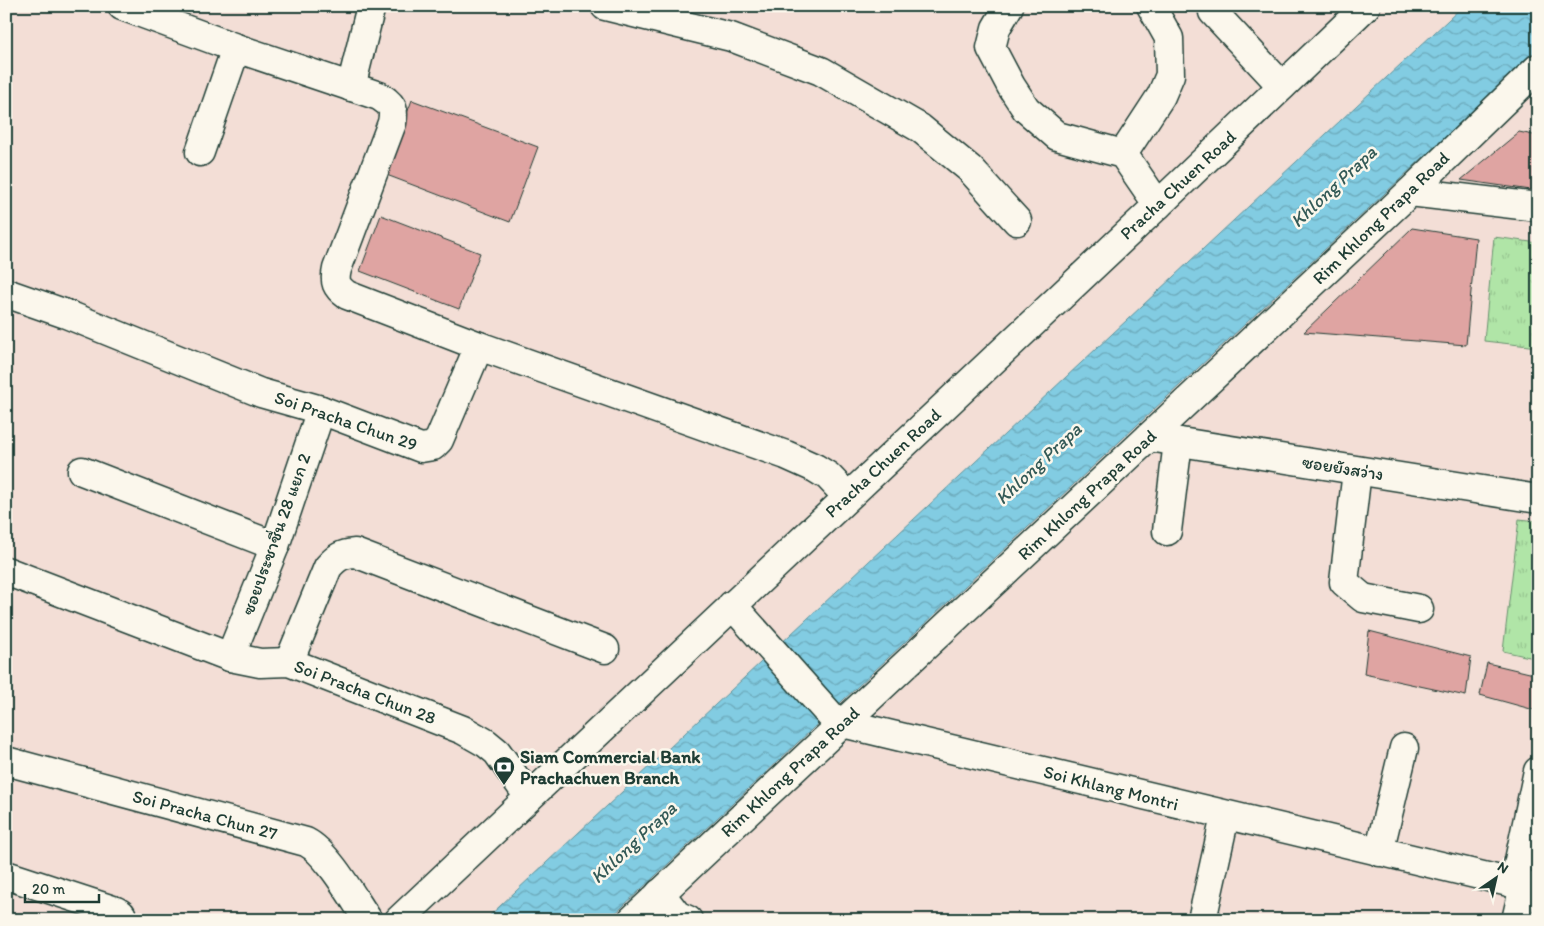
<svg xmlns="http://www.w3.org/2000/svg" width="1544" height="926" viewBox="0 0 1544 926" font-family="Itim,'Playpen Sans Thai',sans-serif">
  <style>
    .grass { fill: url(#grass-tufts); stroke: #68916e }
    .water { fill: url(#water-waves); stroke: #5a939c }
    .building { fill: #dfa4a2; stroke: #1f3d34 }
    .lines { fill: none; stroke-linecap: round; stroke-linejoin: round }
    .minor-casing { stroke: #1f3d34; stroke-width: 31 }
    .major-casing { stroke: #1f3d34; stroke-width: 31 }
    .minor { stroke: #fbf7ec; stroke-width: 28 }
    .major { stroke: #fbf7ec; stroke-width: 28 }
    .labels { text-anchor: middle; stroke-width: 5; stroke-linejoin: round; paint-order: stroke }
    .street-label { font-size: 18px; fill: #1f3d34; stroke: #fbf7ec }
    .poi-label { font-size: 18px; font-weight: bold; fill: #1f3d34; stroke: #fbf7ec; text-anchor: start }
    .water-label { font-size: 19px; font-style: italic; fill: #335a57; stroke: #fbf7ec }
  </style>
  <defs>
    <pattern id="grass-tufts" width="24" height="20" patternUnits="userSpaceOnUse" patternTransform="scale(1.25)"><rect width="24" height="20" fill="#b0e5a7"/><path d="M3 7l-1-3M5 7V3M7 7l1-3M15 17l-1-3M17 17v-4M19 17l1-3" fill="none" stroke="#97c590"/></pattern>
    <pattern id="water-waves" width="16" height="10" patternUnits="userSpaceOnUse" patternTransform="scale(1.25)"><rect width="16" height="10" fill="#82cce2"/><path d="M0 5q4-4 8 0t8 0" fill="none" stroke="#6aa7b8"/></pattern>
  </defs>
  <rect width="100%" height="100%" fill="#f3ded6"/>
  <filter id="ink" filterUnits="userSpaceOnUse"><feTurbulence type="fractalNoise" baseFrequency=".02" numOctaves="2"/><feDisplacementMap in="SourceGraphic" scale="10" xChannelSelector="R" yChannelSelector="G"/><feConvolveMatrix kernelMatrix="1 2 1 2 8 2 1 2 1" color-interpolation-filters="sRGB"/></filter>
  <g filter="url(#ink)">
    <!-- grass -->
    <g class="grass">
      <polygon points="1494,237 1538,243 1538,347 1484,341"/>
      <polygon points="1519,519 1538,521 1538,659 1503,651"/>
    </g>
    <!-- water -->
    <polygon class="water" points="1463,6 1538,6 1538,50 608,920 485,920"/>
    <!-- building -->
    <g class="building">
      <polygon points="412,100 538,147 510,222 384,174"/>
      <polygon points="1519,132 1538,136 1538,191 1461,180"/>
      <polygon points="381,215 480,253 459,309 360,271"/>
      <polygon points="1412,228 1476,238 1466,345 1304,332"/>
      <polygon points="1369,631 1471,657 1466,696 1364,674"/>
      <polygon points="1487,663 1538,675 1538,711 1480,695"/>
    </g>
    <g class="lines">
      <!-- minor casing -->
      <g class="minor-casing">
        <g id="minor">
          <path d="M122,6L236,48L379,96C392,105 395,107 392,123L337,269C334,282 336,287 347,295L479,346"/>
          <polyline points="605,6 731,37 821,71 920,128 970,169 1017,221"/>
          <polyline points="1009,6 996,28 991,48 1011,86 1026,109 1057,136 1123,154 1158,205"/>
          <polyline points="1213,12 1282,86"/>
          <polyline points="351,87 371,6"/>
          <polyline points="200,152 236,48"/>
          <polyline points="1123,154 1161,96 1170,75 1169,38 1151,6"/>
          <polyline points="1410,192 1538,207"/>
          <polyline points="6,293 66,314 261,393 321,410 421,448 433,446 439,440 479,346 786,455 815,468 828,476 847,496"/>
          <polyline points="1149,437 1538,499"/>
          <polyline points="82,471 275,546"/>
          <polyline points="1357,471 1344,582 1363,598 1419,609"/>
          <polyline points="1167,531 1178,442"/>
          <polyline points="6,571 230,657 260,663 289,662 463,730 486,743 497,752 529,797"/>
          <polyline points="732,605 831,716 842,723 1538,889"/>
          <polyline points="230,657 275,546 321,410"/>
          <path d="M289,662L328,567C337,557 342,554 355,553L605,649"/>
          <path d="M6,761L306,842C328,853 353,898 368,920"/>
          <polyline points="1379,852 1404,748"/>
          <polyline points="6,875 116,911 121,914 124,920"/>
          <polyline points="1514,884 1538,771"/>
          <polyline points="660,893 677,915 688,920"/>
          <polyline points="632,920 1149,437 1410,192 1538,68"/>
          <polyline points="1202,920 1225,816"/>
          <polyline points="1516,920 1524,886"/>
        </g>
      </g>
      <!-- major casing -->
      <g class="major-casing">
        <polyline id="major" points="399,920 1158,205 1366,6"/>
      </g>
      <!-- minor -->
      <use href="#minor" class="minor"/>
      <!-- major -->
      <use href="#major" class="major"/>
    </g>
  </g>
  <!-- icons -->
  <defs>
    <g id="bank-pin" transform="scale(1.125)"><path d="M0 17L-7.5 6A9.5 9.5 0 1 1 7.5 6Z" fill="#1f3d34" stroke="#fbf7ec"/><path d="M-6-4H6V4H-6ZM0-2.3a2.3 2.3 0 1 0 0 4.6a2.3 2.3 0 1 0 0-4.6Z" fill="#fff"/></g>
  </defs>
  <g fill-rule="evenodd">
    <use href="#bank-pin" x="504" y="767"/>
  </g>
  <g class="labels">
    <!-- street labels -->
    <g class="street-label">
      <text transform="translate(1178 185) rotate(-43)" y="6">Pracha Chuen Road</text>
      <text transform="translate(1381 218) rotate(-44)" y="6">Rim Khlong Prapa Road</text>
      <text transform="translate(346 421) rotate(19)" y="6">Soi Pracha Chun 29</text>
      <text transform="translate(883 463) rotate(-43)" y="6">Pracha Chuen Road</text>
      <text transform="translate(1343 468) rotate(9)" y="6">ซอยยังสว่าง</text>
      <text transform="translate(1087 495) rotate(-43)" y="6">Rim Khlong Prapa Road</text>
      <text transform="translate(276 534) rotate(-70)" y="6">ซอยประชาชื่น 28 แยก 2</text>
      <text transform="translate(365 692) rotate(21)" y="6">Soi Pracha Chun 28</text>
      <text transform="translate(790 772) rotate(-43)" y="6">Rim Khlong Prapa Road</text>
      <text transform="translate(1111 788) rotate(14)" y="6">Soi Khlang Montri</text>
      <text transform="translate(205 815) rotate(15)" y="6">Soi Pracha Chun 27</text>
    </g>
    <!-- poi labels -->
    <g class="poi-label">
      <text x="520" y="763">Siam Commercial Bank<tspan x="520" dy="21">Prachachuen Branch</tspan></text>
    </g>
    <!-- water labels -->
    <g class="water-label">
      <text transform="translate(1333 186) rotate(-43)" y="7">Khlong Prapa</text>
      <text transform="translate(1038 463) rotate(-43)" y="7">Khlong Prapa</text>
      <text transform="translate(633 842) rotate(-43)" y="7">Khlong Prapa</text>
    </g>
  </g>
  <!-- margin -->
  <rect width="1544" height="926" fill="none" stroke="#fbf7ec" stroke-width="25"/>
  <rect x="12" y="12" width="1519" height="901" fill="none" stroke="#1f3d34" stroke-width="2" filter="url(#ink)"/>
  <!-- north arrow -->
  <g transform="translate(1496 878) rotate(34)" stroke="#fbf7ec" stroke-width="4" paint-order="stroke">
  <path d="M0-4L9 19L0 12L-9 19Z" fill="#1f3d34"/>
  <text y="-8" font-size="14" font-weight="bold" text-anchor="middle" fill="#1f3d34">N</text>
  </g>
  <!-- scale -->
  <path d="M25 894v8h74v-8" fill="none" stroke="#1f3d34" stroke-width="2.5"/>
  <text x="32" y="894" font-size="15" fill="#1f3d34" stroke="#fbf7ec" stroke-width="4" paint-order="stroke">20 m</text>
</svg>
